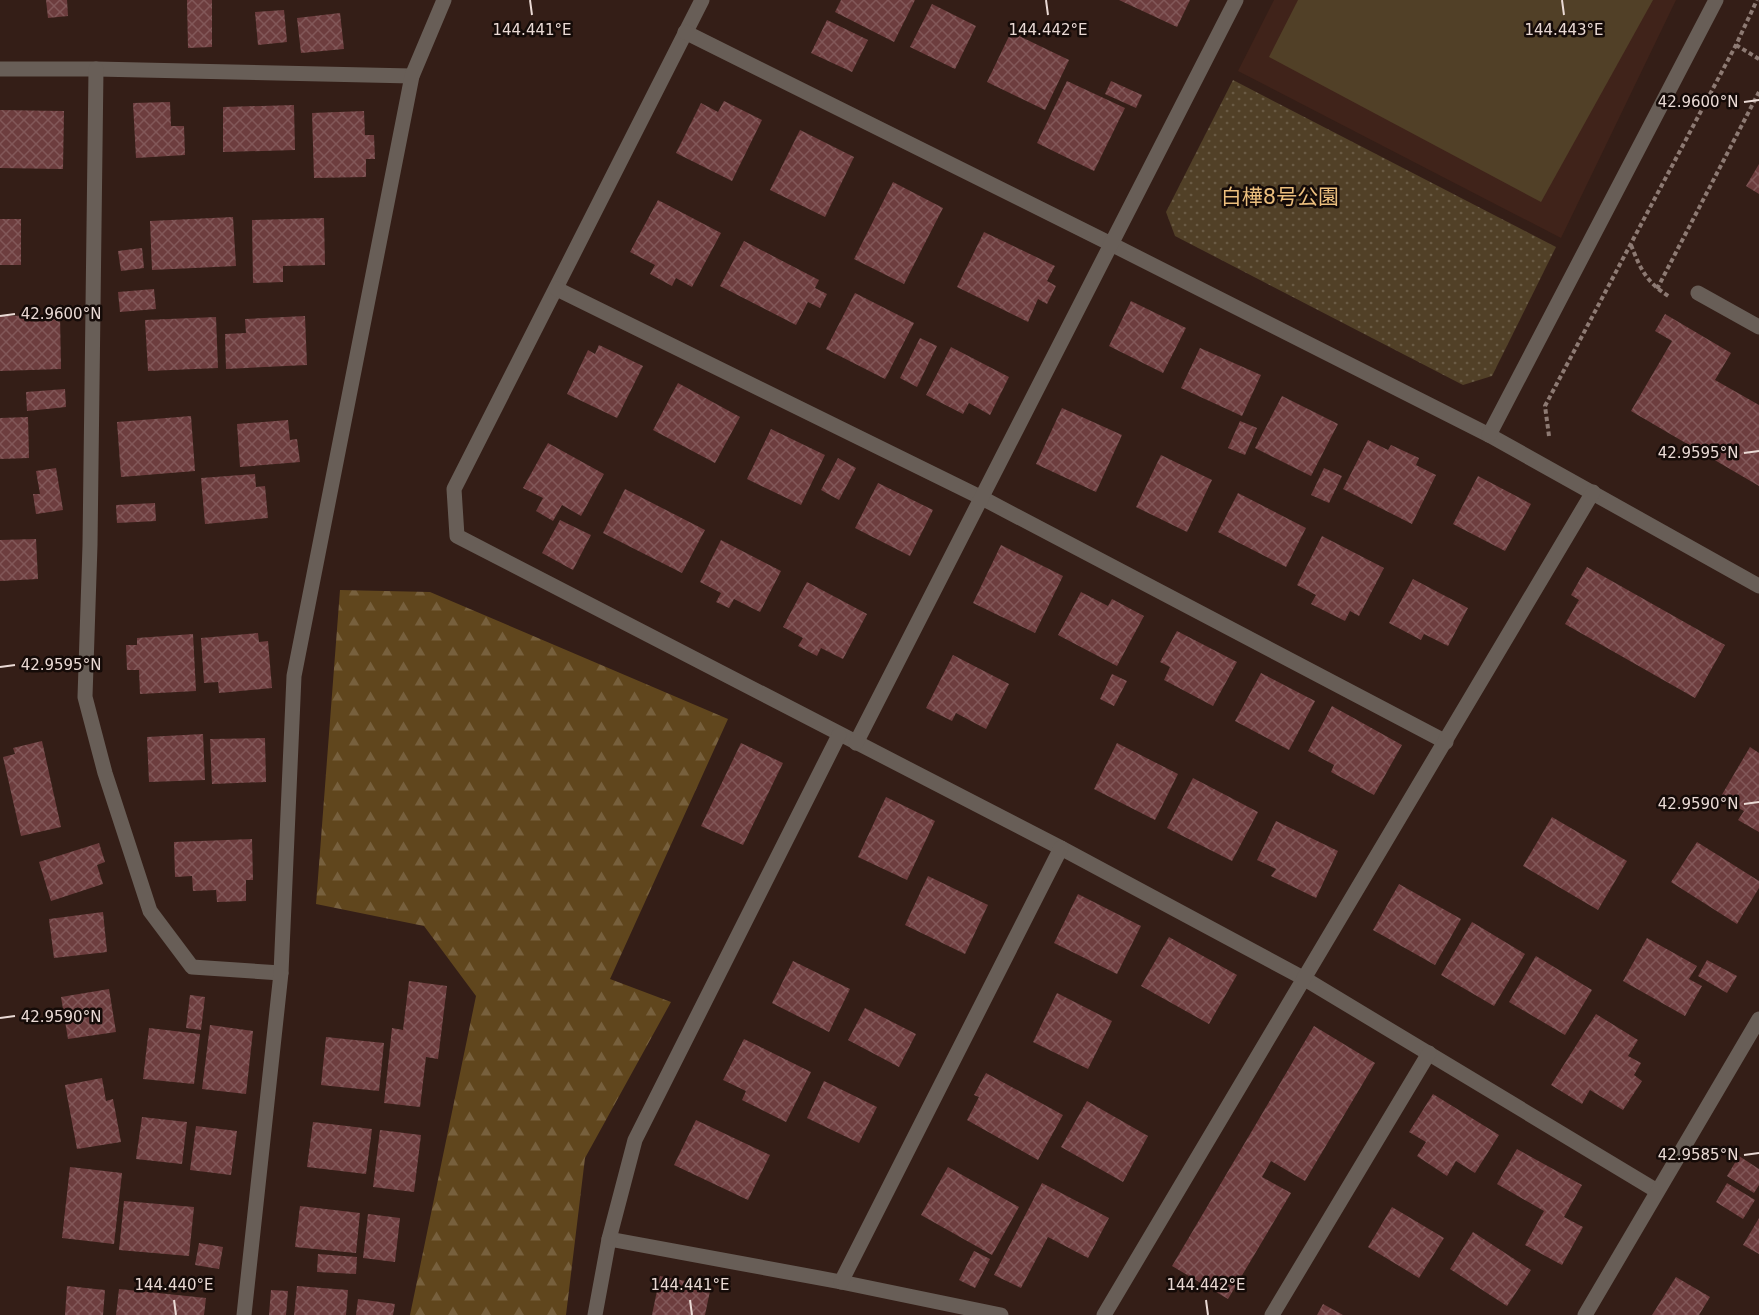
<svg xmlns="http://www.w3.org/2000/svg" width="1759" height="1315" viewBox="0 0 1759 1315" font-family="'DejaVu Sans','Noto Sans JP',sans-serif">
  <style>
    .built { fill: #40231a }
    .grass { fill: url(#grass-dots) }
    .forest { fill: url(#forest-firs) }
    .garden { fill: #514027 }
    .building { fill: url(#building-cross-hatch) }
    .lines { fill: none; stroke-linecap: round; stroke-linejoin: round }
    .path { stroke: #8d7a73; stroke-width: 4; stroke-dasharray: 4.5 3; stroke-linecap: butt }
    .minor { stroke: #685e57; stroke-width: 15 }
    .ticks { fill: none; stroke: #eadad5; stroke-width: 2 }
    .labels { text-anchor: middle; stroke-width: 5; stroke-linejoin: round; paint-order: stroke }
    .park-label { font-size: 21px; fill: #ecbf7e; stroke: #150b08 }
    .ticks-label { font-size: 15px; text-anchor: middle; fill: #eadad5; stroke: #150b08; stroke-width: 5; stroke-linejoin: round; paint-order: stroke }
  </style>
  <defs>
    <pattern id="grass-dots" width="8" height="8" patternUnits="userSpaceOnUse" patternTransform="scale(1.5)"><rect width="8" height="8" fill="#514027"/><path d="M2 2h.1M6 6h.1" fill="none" stroke="#6a5b45" stroke-width="1.8" stroke-linecap="round"/></pattern>
    <pattern id="forest-firs" width="22" height="20" patternUnits="userSpaceOnUse" patternTransform="scale(1.5)"><rect width="22" height="20" fill="#60461d"/><path d="M5 1l3.5 6h-7zM16 11l3.5 6h-7z" fill="#77603d"/></pattern>
    <pattern id="building-cross-hatch" width="8" height="8" patternUnits="userSpaceOnUse" patternTransform="scale(1.5)"><rect width="8" height="8" fill="#6d3d3e"/><path d="M0 0l8 8M0 8l8-8" fill="none" stroke="#825859"/></pattern>
  </defs>
  <rect width="100%" height="100%" fill="#341e17"/>
  <!-- built -->
  <polygon class="built" points="1274,0 1676,0 1561,238 1238,71"/>
  <!-- grass -->
  <polygon class="grass" points="1233,80 1556,247 1492,376 1463,385 1175,236 1166,212"/>
  <!-- forest -->
  <polygon class="forest" points="340,590 430,592 728,719 610,979 671,1002 585,1158 566,1315 410,1315 476,996 424,926 316,904"/>
  <!-- garden -->
  <polygon class="garden" points="1298,0 1653,0 1541,202 1269,57"/>
  <!-- building -->
  <g class="building">
    <polygon points="46,0 67,0 68,16 48,18"/>
    <polygon points="187,0 212,0 212,47 188,48"/>
    <polygon points="841,0 915,0 894,42 835,12"/>
    <polygon points="1119,0 1190,0 1177,27"/>
    <polygon points="932,4 976,26 955,69 910,47"/>
    <polygon points="284,10 287,42 258,45 255,12"/>
    <polygon points="340,13 344,49 301,53 297,18"/>
    <polygon points="827,20 868,40 852,72 811,53"/>
    <polygon points="1011,32 1069,60 1045,110 987,82"/>
    <polygon points="1067,81 1125,108 1094,171 1037,143"/>
    <polygon points="1111,81 1142,95 1136,108 1105,94"/>
    <polygon points="724,101 762,120 732,181 676,153 701,103 718,112"/>
    <polygon points="170,102 171,126 184,126 185,155 136,158 133,103"/>
    <polygon points="294,105 295,150 223,152 223,107"/>
    <polygon points="0,110 64,111 63,169 0,168"/>
    <polygon points="364,111 365,135 374,135 375,159 366,159 366,177 314,178 312,113"/>
    <polygon points="800,130 854,157 825,217 770,190"/>
    <polygon points="1759,164 1759,194 1746,186"/>
    <polygon points="893,182 943,208 904,284 854,259"/>
    <polygon points="658,200 721,233 692,287 676,278 672,286 650,274 655,265 630,252"/>
    <polygon points="233,217 236,266 152,270 150,221"/>
    <polygon points="324,218 325,265 283,266 283,282 253,283 252,220"/>
    <rect x="0" y="219" width="21" height="46"/>
    <polygon points="984,232 1055,266 1047,281 1056,286 1047,304 1038,299 1028,322 957,287"/>
    <polygon points="744,241 819,280 815,288 827,294 820,308 808,302 796,325 720,286"/>
    <polygon points="142,248 144,268 121,271 118,251"/>
    <polygon points="154,289 156,309 120,312 118,292"/>
    <polygon points="855,293 914,323 885,379 826,349"/>
    <polygon points="1131,301 1186,328 1163,373 1109,346"/>
    <polygon points="1665,314 1731,353 1715,380 1759,405 1759,486 1631,411 1672,341 1655,331"/>
    <polygon points="60,315 61,369 0,371 0,316"/>
    <polygon points="305,316 307,365 226,369 225,334 246,333 245,319"/>
    <polygon points="216,317 218,368 148,371 145,320"/>
    <polygon points="920,338 937,346 917,387 900,378"/>
    <polygon points="599,345 643,366 617,418 567,394 588,350 595,354"/>
    <polygon points="951,347 1009,377 990,415 969,403 963,414 926,395"/>
    <polygon points="1200,348 1261,375 1242,416 1181,388"/>
    <polygon points="678,383 740,417 715,463 653,430"/>
    <polygon points="65,389 66,407 27,411 26,392"/>
    <polygon points="1282,396 1338,424 1311,476 1255,448"/>
    <polygon points="1062,408 1122,435 1096,492 1036,464"/>
    <polygon points="191,416 195,471 121,477 117,422"/>
    <polygon points="28,417 29,458 0,459 0,418"/>
    <polygon points="288,420 290,440 297,439 300,462 240,467 237,424"/>
    <polygon points="1240,421 1257,428 1245,455 1228,448"/>
    <polygon points="771,429 825,455 801,505 747,479"/>
    <polygon points="1368,440 1388,450 1391,445 1419,458 1416,465 1436,475 1412,524 1343,489"/>
    <polygon points="548,443 604,474 581,516 562,505 553,521 536,511 543,498 523,488"/>
    <polygon points="1161,455 1212,480 1187,532 1136,507"/>
    <polygon points="838,458 856,468 839,500 821,490"/>
    <polygon points="56,468 63,510 36,514 33,494 40,494 36,471"/>
    <polygon points="1324,468 1342,476 1329,503 1311,495"/>
    <polygon points="255,474 256,487 265,486 268,518 205,524 201,478"/>
    <polygon points="1478,476 1531,504 1505,551 1453,524"/>
    <polygon points="878,483 933,510 910,556 855,528"/>
    <polygon points="625,489 705,530 682,573 603,533"/>
    <polygon points="1238,493 1306,528 1286,567 1218,532"/>
    <polygon points="155,503 156,521 117,523 116,505"/>
    <polygon points="560,520 591,535 573,570 542,553"/>
    <polygon points="1322,536 1384,568 1359,616 1350,611 1345,621 1311,604 1316,595 1297,585"/>
    <polygon points="36,539 38,579 0,581 0,540"/>
    <polygon points="721,540 781,571 760,612 734,599 729,608 716,602 721,593 700,582"/>
    <polygon points="1001,545 1063,576 1035,633 973,603"/>
    <polygon points="1587,567 1725,645 1695,698 1565,624 1579,600 1571,595"/>
    <polygon points="1413,579 1468,608 1448,646 1424,634 1421,640 1389,623"/>
    <polygon points="807,582 867,614 843,659 821,648 817,656 798,646 803,638 783,627"/>
    <polygon points="1081,592 1108,606 1112,599 1144,616 1117,666 1058,635"/>
    <polygon points="1177,631 1237,662 1213,706 1164,680 1170,667 1160,662"/>
    <polygon points="258,633 259,642 268,641 272,688 219,693 218,682 204,683 201,638"/>
    <polygon points="193,634 196,691 140,694 139,670 127,670 126,645 137,645 137,638"/>
    <polygon points="953,655 1009,684 986,729 956,713 952,721 926,708"/>
    <polygon points="1261,673 1315,701 1289,750 1235,721"/>
    <polygon points="1112,674 1127,681 1114,706 1100,699"/>
    <polygon points="1332,706 1402,745 1374,795 1331,772 1334,765 1308,751"/>
    <polygon points="203,734 205,780 149,782 147,737"/>
    <polygon points="265,738 266,782 212,784 210,739"/>
    <polygon points="42,741 61,827 21,836 3,757 15,754 13,748"/>
    <polygon points="741,743 783,763 743,845 701,826"/>
    <polygon points="1117,743 1178,774 1155,820 1094,789"/>
    <polygon points="1750,747 1759,753 1759,832 1738,820 1744,811 1720,798"/>
    <polygon points="1193,778 1258,812 1232,861 1167,828"/>
    <polygon points="886,797 935,821 907,880 858,857"/>
    <polygon points="1552,817 1627,861 1598,910 1523,866"/>
    <polygon points="1276,821 1338,851 1316,898 1271,876 1276,869 1257,860"/>
    <polygon points="252,839 253,880 246,880 246,901 217,902 216,890 193,891 192,876 175,877 174,842"/>
    <polygon points="1697,842 1759,881 1759,888 1737,924 1671,882"/>
    <polygon points="99,843 105,862 97,865 103,884 51,901 39,862"/>
    <polygon points="928,876 988,905 965,954 905,925"/>
    <polygon points="1399,884 1461,919 1435,965 1373,930"/>
    <polygon points="1078,894 1141,926 1117,974 1054,943"/>
    <polygon points="103,912 107,952 54,958 49,919"/>
    <polygon points="1472,922 1525,954 1494,1006 1441,975"/>
    <polygon points="1169,937 1237,975 1209,1024 1141,986"/>
    <polygon points="1647,938 1697,966 1689,979 1702,986 1685,1016 1623,981"/>
    <polygon points="1536,956 1592,990 1565,1035 1509,1002"/>
    <polygon points="1707,960 1737,976 1727,993 1698,976"/>
    <polygon points="793,961 850,989 829,1032 772,1003"/>
    <polygon points="409,981 447,986 438,1059 426,1057 420,1107 384,1103 392,1028 403,1030"/>
    <polygon points="109,989 116,1032 68,1039 61,997"/>
    <polygon points="1057,993 1112,1021 1088,1069 1033,1042"/>
    <polygon points="190,995 205,997 201,1030 186,1028"/>
    <polygon points="865,1008 916,1034 899,1067 848,1040"/>
    <polygon points="1596,1014 1638,1040 1628,1056 1641,1063 1634,1075 1642,1081 1623,1110 1590,1090 1582,1104 1551,1085"/>
    <polygon points="210,1025 253,1031 246,1094 202,1089"/>
    <polygon points="1314,1026 1375,1063 1305,1181 1271,1161 1262,1177 1291,1193 1228,1299 1172,1266"/>
    <polygon points="149,1028 200,1034 194,1084 143,1079"/>
    <polygon points="326,1037 384,1043 379,1091 321,1085"/>
    <polygon points="744,1039 811,1072 786,1122 742,1100 746,1091 723,1080"/>
    <polygon points="986,1073 1063,1115 1038,1160 967,1120 979,1097 974,1095"/>
    <polygon points="102,1078 106,1101 113,1099 121,1142 77,1149 65,1085"/>
    <polygon points="824,1081 877,1107 859,1143 807,1118"/>
    <polygon points="1433,1094 1499,1135 1475,1173 1456,1161 1447,1176 1417,1156 1426,1142 1409,1132"/>
    <polygon points="1087,1101 1148,1136 1123,1182 1061,1147"/>
    <polygon points="142,1117 187,1122 182,1164 136,1159"/>
    <polygon points="696,1120 770,1155 748,1200 674,1165"/>
    <polygon points="313,1122 372,1129 366,1174 307,1167"/>
    <polygon points="196,1126 237,1131 231,1175 190,1170"/>
    <polygon points="380,1130 421,1135 414,1192 373,1187"/>
    <polygon points="1517,1149 1582,1185 1564,1217 1583,1227 1562,1265 1525,1245 1544,1211 1497,1184"/>
    <polygon points="1739,1156 1759,1169 1759,1185 1754,1193 1727,1176"/>
    <polygon points="70,1167 122,1173 114,1244 62,1238"/>
    <polygon points="948,1167 1019,1207 992,1255 921,1215"/>
    <polygon points="1042,1183 1109,1218 1088,1258 1048,1237 1021,1288 994,1275"/>
    <polygon points="1727,1183 1755,1200 1743,1219 1716,1202"/>
    <polygon points="124,1201 194,1207 189,1256 119,1250"/>
    <polygon points="300,1206 360,1213 356,1253 295,1247"/>
    <polygon points="1392,1207 1444,1238 1419,1278 1368,1247"/>
    <polygon points="368,1214 400,1218 395,1262 363,1258"/>
    <polygon points="1759,1218 1759,1254 1743,1245"/>
    <polygon points="1473,1232 1531,1270 1507,1306 1450,1269"/>
    <polygon points="199,1243 223,1247 219,1269 195,1265"/>
    <polygon points="974,1251 990,1259 975,1288 959,1280"/>
    <polygon points="318,1254 357,1257 356,1274 317,1272"/>
    <polygon points="660,1276 711,1286 705,1315 652,1315"/>
    <polygon points="1676,1277 1710,1297 1699,1315 1652,1315"/>
    <polygon points="67,1286 105,1290 103,1315 65,1315"/>
    <polygon points="297,1286 348,1290 346,1315 294,1315"/>
    <polygon points="119,1289 206,1298 204,1315 116,1315"/>
    <polygon points="271,1290 288,1291 286,1315 269,1315"/>
    <polygon points="358,1299 395,1304 393,1315 356,1315"/>
    <polygon points="1323,1304 1343,1315 1317,1315"/>
  </g>
  <g class="lines">
    <!-- path -->
    <g class="path">
      <polyline points="1736,45 1759,59"/>
      <path d="M1631,245C1641,270 1646,282 1670,297"/>
      <polyline points="1657,289 1759,92"/>
      <polyline points="1549,436 1545,406 1736,45 1757,0"/>
    </g>
    <!-- minor -->
    <g class="minor">
      <polyline points="702,0 454,489 457,536 1061,848 1305,979 1657,1191"/>
      <polyline points="685,32 1111,244 1489,435 1759,586"/>
      <polyline points="0,69 96,69 412,76"/>
      <polyline points="96,69 90,545 85,697 105,773 150,911 192,967 281,973"/>
      <polyline points="557,289 982,498 1446,742"/>
      <polyline points="1698,293 1759,327"/>
      <polyline points="1489,435 1716,0"/>
      <polyline points="856,743 1236,0"/>
      <polyline points="609,1239 841,1282 1001,1315"/>
      <polyline points="841,1282 1061,848"/>
      <polyline points="244,1315 281,973 294,676 412,76 444,0"/>
      <polyline points="595,1315 609,1239 635,1140 839,735"/>
      <polyline points="1104,1315 1593,492"/>
      <polyline points="1272,1315 1429,1053"/>
      <polyline points="1585,1315 1759,1019"/>
    </g>
  </g>
  <!-- ticks -->
  <path class="ticks" d="M530,0L532,15M1046,0L1048,15M1562,0L1564,15M1744,102L1759,100M0,316L15,314M1744,453L1759,451M0,667L15,665M1744,804L1759,802M0,1018L15,1016M1744,1155L1759,1153M174,1300L176,1315M690,1300L692,1315M1206,1300L1208,1315"/>
  <g class="labels">
    <!-- park labels -->
    <g class="park-label">
      <text x="1280" y="204">白樺8号公園</text>
    </g>
  </g>
  <g class="ticks-label">
    <text x="532" y="35">144.441°E</text>
    <text x="1048" y="35">144.442°E</text>
    <text x="1564" y="35">144.443°E</text>
    <text x="1698" y="107">42.9600°N</text>
    <text x="61" y="319">42.9600°N</text>
    <text x="1698" y="458">42.9595°N</text>
    <text x="61" y="670">42.9595°N</text>
    <text x="1698" y="809">42.9590°N</text>
    <text x="61" y="1022">42.9590°N</text>
    <text x="1698" y="1160">42.9585°N</text>
    <text x="174" y="1290">144.440°E</text>
    <text x="690" y="1290">144.441°E</text>
    <text x="1206" y="1290">144.442°E</text>
  </g>
</svg>
